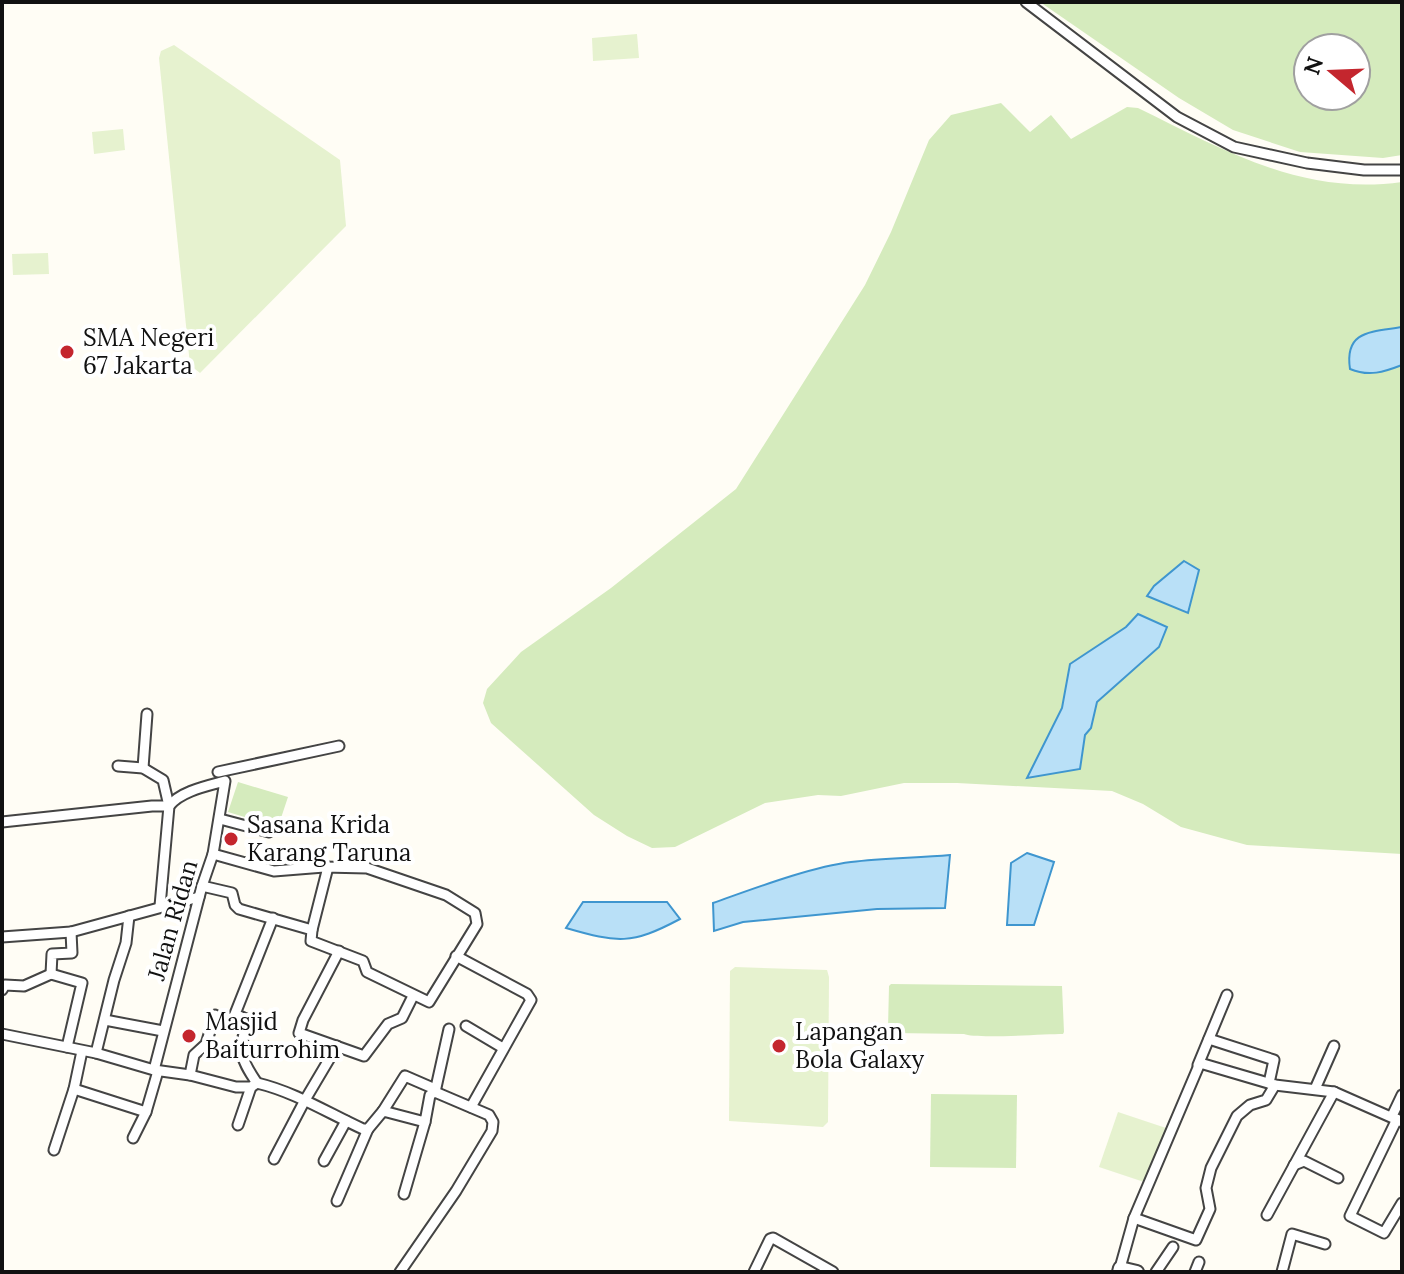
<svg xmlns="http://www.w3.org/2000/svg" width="1404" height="1274" viewBox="0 0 1404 1274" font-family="Lora,serif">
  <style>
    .green { fill: #d5ebbd; fill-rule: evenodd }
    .pitch { fill: #e6f2cf }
    .water { fill: #b9e0f7; stroke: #3f96cf; stroke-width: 2 }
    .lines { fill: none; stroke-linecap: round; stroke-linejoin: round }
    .minor-casing { stroke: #444; stroke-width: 13 }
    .tertiary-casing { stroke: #444; stroke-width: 16 }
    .minor { stroke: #fff; stroke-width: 9 }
    .tertiary { stroke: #fff; stroke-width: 12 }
    .poi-dot { fill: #c4262e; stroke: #fff; stroke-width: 3 }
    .labels { text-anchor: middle; stroke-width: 8; stroke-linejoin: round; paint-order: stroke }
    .poi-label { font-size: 24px; fill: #111; stroke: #fff; text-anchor: start }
    .street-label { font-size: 24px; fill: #111; stroke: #fff }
  </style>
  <rect width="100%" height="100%" fill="#fffdf5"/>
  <!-- green -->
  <g class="green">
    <path d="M1040,2H1402V155L1383,158L1300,152L1233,130L1179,98ZM1308,48H1356V96H1308Z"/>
    <path d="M1001,103L1030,132L1051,115L1071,139L1127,107L1138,108C1224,150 1302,196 1402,182V854L1247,845L1181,827L1143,804L1112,791L957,783H904L841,796L818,795L765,803L675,847L652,848L627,836L594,815L491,723L483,703L487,689L521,652L611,588L736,489L865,285L891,232L929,140L951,115Z"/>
    <polygon points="238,782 288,797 278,827 228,812"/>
    <path d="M891,984L1062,986L1064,1032L1063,1034C1044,1034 975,1039 964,1034L894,1033L888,1028L889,986Z"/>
    <polygon points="931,1094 1017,1095 1016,1168 930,1167"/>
  </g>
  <!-- pitch -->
  <g class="pitch">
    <polygon points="637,34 639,58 593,61 592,38"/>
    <polygon points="174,45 340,160 346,226 200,373 190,365 159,58 161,51"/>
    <polygon points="123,129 125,150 94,154 92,132"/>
    <polygon points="48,253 49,274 13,275 12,254"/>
    <polygon points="735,967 827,970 829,977 828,1122 823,1127 729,1121 730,971"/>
    <polygon points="1118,1112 1166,1128 1147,1183 1099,1167"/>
  </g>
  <!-- water -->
  <g class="water">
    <path d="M1402,327V365C1384,372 1369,377 1350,369C1344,330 1372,332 1402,327Z"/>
    <polygon points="1184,561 1199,570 1188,613 1147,596 1154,586"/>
    <polygon points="1138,614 1167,627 1159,647 1097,702 1091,728 1085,735 1080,769 1027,778 1062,708 1070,664 1126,627"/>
    <polygon points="1027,853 1054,862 1034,925 1007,925 1011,863"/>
    <path d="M950,855L945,908L877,909L743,922L714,931L713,903C753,889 810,867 851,862C884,858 917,858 950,855Z"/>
    <path d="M583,902H667L680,919C631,945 618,943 566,928Z"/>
  </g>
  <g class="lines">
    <!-- minor casing -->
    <g class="minor-casing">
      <g id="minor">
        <polyline points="1026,2 1177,117 1234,147 1307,163 1364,170 1402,170"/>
        <polyline points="118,766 143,768 163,780 169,806 160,906"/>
        <polyline points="143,768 147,714"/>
        <polyline points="218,772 339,746"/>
        <polyline points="220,819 269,832"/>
        <polyline points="2,822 152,806 169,806"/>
        <polyline points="202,886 232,893 235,905 239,909 312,930 311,941 363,961 367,972 429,1002 477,924 475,913 446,895 367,868 324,867 274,871 213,854"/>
        <polyline points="312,930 328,867"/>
        <polyline points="2,937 71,932 199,897"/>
        <polyline points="339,951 303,1020 299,1033 364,1056 388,1024 402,1018 413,996"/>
        <polyline points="456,956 527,994 531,1000 471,1107"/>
        <polyline points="51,974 82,983 67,1047"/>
        <polyline points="51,974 52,954 72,953 71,932"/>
        <polyline points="2,990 5,985 24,986 51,974"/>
        <polyline points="105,1020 163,1031"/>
        <polyline points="466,1026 503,1048"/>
        <path d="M2,1034L96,1053L154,1070L190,1075L236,1087H251L257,1083C295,1092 328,1113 363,1129H368L383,1111L425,1122L430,1095L435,1092L489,1115L493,1122L492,1131L456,1191L400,1272"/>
        <polyline points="1209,1039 1274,1060 1269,1083"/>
        <polyline points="96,1053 114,980 126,943 129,916"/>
        <polyline points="1198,1065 1227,995"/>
        <path d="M154,1070L202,886L213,854L225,781C207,786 181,791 169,806"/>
        <polyline points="190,1075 194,1055 206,1044 215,1015"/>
        <path d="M257,1083C239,1057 238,1050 248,1020L235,1014L273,918"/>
        <polyline points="74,1089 146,1112"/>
        <polyline points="1315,1089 1334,1046"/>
        <polyline points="435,1092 449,1029"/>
        <polyline points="383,1111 405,1076 435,1089"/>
        <polyline points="1392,1116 1402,1095"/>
        <polyline points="1397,1119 1350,1216 1384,1233 1402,1203"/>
        <polyline points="238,1125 251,1087"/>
        <polyline points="133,1138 146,1112 158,1071"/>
        <polyline points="54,1150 74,1089 82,1051"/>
        <polyline points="274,1159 305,1100 337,1046"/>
        <polyline points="324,1161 346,1121"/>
        <polyline points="1294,1165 1304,1161 1338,1178"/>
        <polyline points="404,1194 425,1122"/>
        <polyline points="337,1201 368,1129"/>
        <polyline points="1267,1215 1334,1092"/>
        <polyline points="1134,1218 1196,1240 1210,1209 1206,1188 1211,1168 1237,1116 1250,1105 1266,1100 1275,1085"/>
        <polyline points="1120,1268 1134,1218 1200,1063 1275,1085 1334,1092 1402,1122"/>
        <polyline points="754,1272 770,1239 773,1238 833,1272"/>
        <polyline points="1156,1272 1173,1247"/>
        <polyline points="1195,1272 1199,1262"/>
        <polyline points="1282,1272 1292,1234 1325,1244"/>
      </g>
    </g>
    <!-- tertiary casing -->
    <g class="tertiary-casing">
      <polyline id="tertiary" points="1119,1272 1120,1268 1137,1272"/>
    </g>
    <!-- minor -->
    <use href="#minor" class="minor"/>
    <!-- tertiary -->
    <use href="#tertiary" class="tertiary"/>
  </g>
  <!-- markers -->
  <g class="poi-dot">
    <circle cx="67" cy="352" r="8"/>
    <circle cx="231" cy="839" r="8"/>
    <circle cx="189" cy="1036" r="8"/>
    <circle cx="779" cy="1046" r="8"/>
  </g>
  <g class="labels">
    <!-- poi labels -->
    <g class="poi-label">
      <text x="83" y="346">SMA Negeri<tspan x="83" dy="28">67 Jakarta</tspan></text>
      <text x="247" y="833">Sasana Krida<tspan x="247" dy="28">Karang Taruna</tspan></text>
      <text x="205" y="1030">Masjid<tspan x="205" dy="28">Baiturrohim</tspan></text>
      <text x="795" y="1040">Lapangan<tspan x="795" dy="28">Bola Galaxy</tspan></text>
    </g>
    <!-- street labels -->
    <g class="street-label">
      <text transform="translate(173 920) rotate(-74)" y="8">Jalan Ridan</text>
    </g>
  </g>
  <!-- border -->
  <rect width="1404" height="1274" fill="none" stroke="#111111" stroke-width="8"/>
  <!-- north arrow -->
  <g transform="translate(1332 72) rotate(289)"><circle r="38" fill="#ffffff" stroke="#a0a0a0" stroke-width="2"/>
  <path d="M0-6L14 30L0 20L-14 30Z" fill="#c4262e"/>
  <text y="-12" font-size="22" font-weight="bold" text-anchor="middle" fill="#111111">N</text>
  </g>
</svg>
